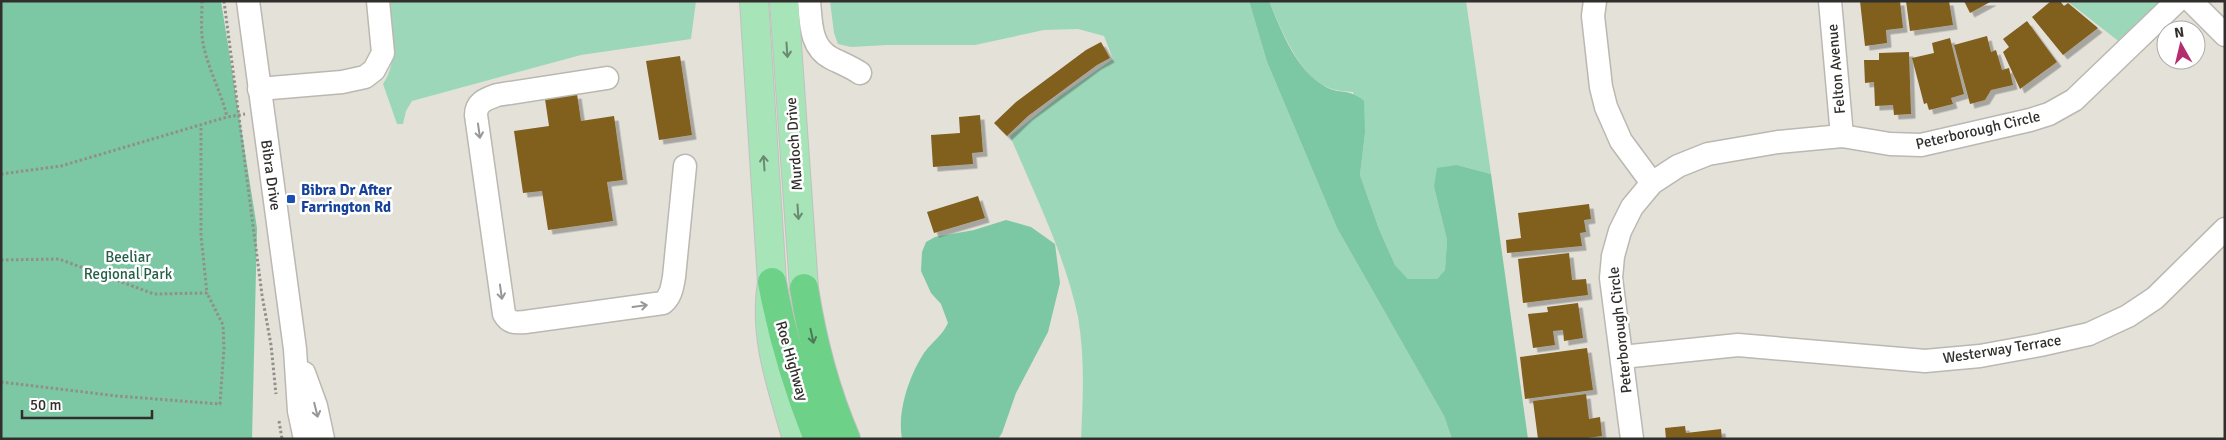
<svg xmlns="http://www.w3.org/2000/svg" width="2226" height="440" viewBox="0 0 2226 440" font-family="Signika,sans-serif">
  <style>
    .green { fill: #9cd7ba }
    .forest { fill: #7cc7a4 }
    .building { fill: #815e1f; filter: url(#shadow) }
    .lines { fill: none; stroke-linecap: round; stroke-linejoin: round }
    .minor-casing { stroke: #bab8b0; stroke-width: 25 }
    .major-casing { stroke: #c1c1c0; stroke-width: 30 }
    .highway-casing { stroke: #c1c1c0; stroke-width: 30 }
    .path { stroke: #918f89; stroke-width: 3; stroke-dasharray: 2.5 2.5; stroke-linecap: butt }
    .minor { stroke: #fff; stroke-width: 22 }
    .major { stroke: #a7e4b8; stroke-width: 28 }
    .highway { stroke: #6dd288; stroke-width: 28 }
    .oneway { stroke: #6c8a72 }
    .oneway2 { stroke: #989796 }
    .oneway3 { stroke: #4b7855 }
    .transit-dot { fill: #1a4fb4; stroke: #fff; stroke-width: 2 }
    .labels { text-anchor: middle; stroke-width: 5; stroke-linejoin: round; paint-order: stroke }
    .street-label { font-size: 15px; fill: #302f2c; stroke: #fff }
    .transit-label { font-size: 15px; font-weight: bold; fill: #164399; stroke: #fff; text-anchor: start }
    .park-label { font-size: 15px; fill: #265f48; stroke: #fff }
  </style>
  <defs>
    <filter id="shadow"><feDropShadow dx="4.5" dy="4.5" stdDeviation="0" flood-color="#0004"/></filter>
  </defs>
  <rect width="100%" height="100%" fill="#e4e1d9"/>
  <!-- green -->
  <g class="green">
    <path d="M387,1H696L691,39L581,55L412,101L406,111L403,124H397L383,84C400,59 391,29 387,1Z"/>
    <path d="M830,1H1249L1267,62L1337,228L1444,416L1452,439H1081C1083,398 1085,358 1078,317C1065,255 1035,195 1010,136L1060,96L1113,59L1104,36L1078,29L1044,30L975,45H887L851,47L838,44L834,33Z"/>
    <path d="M1269,1H1466L1491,174L1457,165L1434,187L1447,240L1445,270L1437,279H1408L1395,265L1379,229L1360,175L1365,133L1353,92C1345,91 1334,91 1327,87C1298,74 1281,29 1269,1Z"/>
    <polygon points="2067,1 2165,1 2121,43"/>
  </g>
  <!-- forest -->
  <g class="forest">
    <polygon points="1,1 221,1 257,228 252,439 1,439"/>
    <path d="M1249,1H1269C1282,32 1295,69 1326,87C1340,95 1347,87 1364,101L1365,133L1360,175L1379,229L1395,265L1408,279H1437L1445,270L1447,240L1434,187L1437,168L1457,165L1491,174L1528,439H1452L1444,416L1337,228L1267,62Z"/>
    <path d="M1006,220L1031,227L1055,244L1060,283L1048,332L1016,393L1002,433L998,439H902C897,412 909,376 924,353C932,342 942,336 948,323L941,304L931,293L921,271L922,252L926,242L935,237L974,230Z"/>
  </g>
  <!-- building -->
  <g class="building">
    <polygon points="1860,1 1900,1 1903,28 1886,30 1887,43 1865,46"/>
    <polygon points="1906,1 1949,1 1953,25 1910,31"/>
    <polygon points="1964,1 1992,1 1970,13"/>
    <polygon points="2051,1 2060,1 2064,6 2068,3 2098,28 2063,55 2032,17"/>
    <polygon points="2027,21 2057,62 2020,89 2003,52 2009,47 2003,39"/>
    <polygon points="1987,36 1991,52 1996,50 2002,70 2009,68 2013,85 1991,90 1985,100 1970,104 1954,45"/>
    <polygon points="1950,38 1964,94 1951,98 1953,104 1929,110 1927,103 1924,104 1912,58 1934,53 1932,43"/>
    <polygon points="1101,42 1110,58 1097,65 1028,116 1007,136 994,123 1016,102 1086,50"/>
    <polygon points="1909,52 1911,114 1894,115 1893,105 1875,106 1874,82 1865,83 1864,60 1879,60 1879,53"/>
    <polygon points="680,56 692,135 659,140 646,61"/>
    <polygon points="577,94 581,121 614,116 623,180 607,182 613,221 548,230 542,191 523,193 514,131 549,126 545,99"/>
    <polygon points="980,115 983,152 972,153 973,164 933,167 931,135 960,133 959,117"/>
    <polygon points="978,196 985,218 934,233 927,212"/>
    <polygon points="1589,204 1591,219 1584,220 1586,232 1580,233 1582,246 1507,253 1506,240 1521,238 1518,213"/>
    <polygon points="1569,253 1572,280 1586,279 1588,295 1523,303 1518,259"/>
    <polygon points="1578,303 1583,338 1564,341 1563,330 1553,331 1555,345 1533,348 1528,314 1548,312 1547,307"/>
    <polygon points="1587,348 1593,390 1525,399 1520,357"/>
    <polygon points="1586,394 1589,419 1600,417 1602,436 1580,439 1538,439 1533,401"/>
    <polygon points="1685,426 1686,433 1721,429 1722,439 1666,439 1665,428"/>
  </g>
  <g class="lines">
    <!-- minor casing -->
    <g class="minor-casing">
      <g id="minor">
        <polyline points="248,1 295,349 299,411 305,439"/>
        <path d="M809,1C811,22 810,47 831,58C841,63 851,67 860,73"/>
        <polyline points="1595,1 1593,16 1601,87 1606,107 1621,141 1652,183"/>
        <polyline points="1830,1 1842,136"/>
        <polyline points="2191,1 2225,35"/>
        <path d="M607,78L497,95C486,99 476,102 476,115L504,314C509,323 515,323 525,322L663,303C671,296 672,288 674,277L685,166"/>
        <polyline points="259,89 342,82 365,77 374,70 383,53 378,1"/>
        <polyline points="1622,357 1738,345 1925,361 1980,356 2040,345 2089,334 2128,316 2155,298 2225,229"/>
        <polyline points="304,373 316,406 323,439"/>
        <polyline points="1632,439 1611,278 1613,256 1620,231 1632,207 1652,183 1678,166 1708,154 1778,142 1842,136 1890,144 1921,145 2030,120 2049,114 2074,100 2177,1"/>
      </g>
    </g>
    <!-- major casing -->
    <g class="major-casing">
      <g id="major">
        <path d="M754,1L772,282C763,336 782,387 797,439"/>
        <polyline points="784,1 804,288"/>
      </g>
    </g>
    <!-- highway casing -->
    <g class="highway-casing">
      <g id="highway">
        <path d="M772,282C782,336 797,387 818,439"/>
        <path d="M804,288C812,340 825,390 846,439"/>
      </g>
    </g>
    <!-- path -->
    <g class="path">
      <path d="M202,1C202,13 201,25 202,36C205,64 221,90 227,117"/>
      <polyline points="224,1 262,295 271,345 276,394"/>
      <polyline points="1,174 61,166 227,117 245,114"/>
      <polyline points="1,260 59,259 154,294 207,293 201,236 201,125"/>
      <polyline points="1,382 117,396 220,404 224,347 223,325 207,293"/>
      <polyline points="279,421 282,439"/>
    </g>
    <!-- minor -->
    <use href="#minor" class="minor"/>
    <!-- major -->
    <use href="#major" class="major"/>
    <!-- highway -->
    <use href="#highway" class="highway"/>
  </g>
  <!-- one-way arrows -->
  <defs><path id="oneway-shaft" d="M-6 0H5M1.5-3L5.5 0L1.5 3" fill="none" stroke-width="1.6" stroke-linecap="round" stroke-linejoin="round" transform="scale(1.25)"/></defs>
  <g class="oneway">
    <use href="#oneway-shaft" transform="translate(787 50) rotate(86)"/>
    <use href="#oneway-shaft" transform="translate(764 163) rotate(-94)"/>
    <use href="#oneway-shaft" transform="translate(798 212) rotate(86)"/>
  </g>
  <g class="oneway2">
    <use href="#oneway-shaft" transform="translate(479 131) rotate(82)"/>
    <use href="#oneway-shaft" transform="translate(501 292) rotate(82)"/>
    <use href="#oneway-shaft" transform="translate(640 306) rotate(-8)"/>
    <use href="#oneway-shaft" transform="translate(316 410) rotate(76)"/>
  </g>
  <use class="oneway3" href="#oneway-shaft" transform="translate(812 336) rotate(78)"/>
  <!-- markers -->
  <rect class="transit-dot" x="286" y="194" width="10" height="10" rx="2.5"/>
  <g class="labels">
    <!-- street labels -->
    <g class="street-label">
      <text transform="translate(1836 69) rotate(-95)" y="5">Felton Avenue</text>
      <text transform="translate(1978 130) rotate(-13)" y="5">Peterborough Circle</text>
      <text transform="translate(794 144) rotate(-94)" y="5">Murdoch Drive</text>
      <text transform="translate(271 175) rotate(82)" y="5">Bibra Drive</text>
      <text transform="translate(1620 330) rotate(-96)" y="5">Peterborough Circle</text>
      <text transform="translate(2002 349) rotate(-9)" y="5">Westerway Terrace</text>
      <text transform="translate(792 361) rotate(74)" y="5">Roe Highway</text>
    </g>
    <!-- transit labels -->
    <g class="transit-label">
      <text x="301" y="195">Bibra Dr After<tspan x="301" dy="17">Farrington Rd</tspan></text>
    </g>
    <!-- park labels -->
    <g class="park-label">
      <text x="128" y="262">Beeliar<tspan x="128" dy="17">Regional Park</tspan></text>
    </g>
  </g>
  <!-- border -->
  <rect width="2226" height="440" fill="none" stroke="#302f2c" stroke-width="5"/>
  <!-- north arrow -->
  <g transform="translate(2181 45) rotate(352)"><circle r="24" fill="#ffffff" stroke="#acacab"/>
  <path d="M0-4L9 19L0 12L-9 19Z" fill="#b42d70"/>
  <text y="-8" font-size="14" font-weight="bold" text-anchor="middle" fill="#302f2c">N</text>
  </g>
  <!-- scale -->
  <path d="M22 410v8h130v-8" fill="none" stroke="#302f2c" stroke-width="2.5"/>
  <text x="30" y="410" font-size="15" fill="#302f2c" stroke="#ffffff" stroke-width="4" paint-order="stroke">50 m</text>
</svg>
